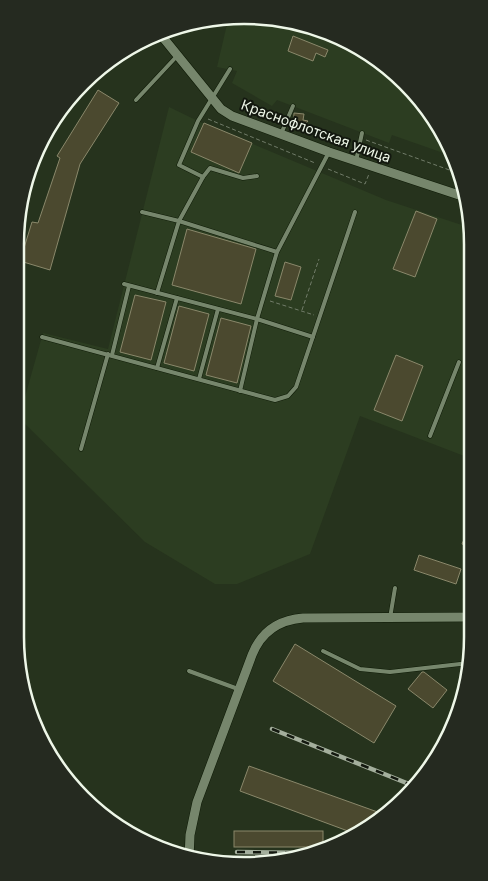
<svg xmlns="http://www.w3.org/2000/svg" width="488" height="881" viewBox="0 0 488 881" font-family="Inter,sans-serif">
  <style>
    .built { fill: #2c3d21 }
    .building { fill: #4b492f; stroke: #8a886b }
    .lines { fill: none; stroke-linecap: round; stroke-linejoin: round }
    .service-casing { stroke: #0e1a06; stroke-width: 5 }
    .tertiary-casing { stroke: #0e1a06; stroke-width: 10 }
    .path { stroke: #717c69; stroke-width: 1; stroke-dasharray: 4 2.5; stroke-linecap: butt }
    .service { stroke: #76866c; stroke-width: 4 }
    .tertiary { stroke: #76866c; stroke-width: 9 }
    .rail-casing { stroke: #a4af9d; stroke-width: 4.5 }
    .rail { stroke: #13180f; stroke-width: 2.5; stroke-dasharray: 8; stroke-linecap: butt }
    .labels { text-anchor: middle; stroke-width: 4; stroke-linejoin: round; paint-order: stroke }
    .street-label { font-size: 14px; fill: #eef7e8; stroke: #13180f }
    .rim { fill: none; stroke: #eef7e8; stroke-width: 2.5 }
  </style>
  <rect width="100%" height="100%" fill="#26331d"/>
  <!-- built -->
  <g class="built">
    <polygon points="274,17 359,46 435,117 449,155 392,135 389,143 277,100 272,106 232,83 237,71 217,67 228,20"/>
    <polygon points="169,107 198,121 386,200 471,228 472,459 360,416 310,554 237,584 215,584 145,542 19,418 43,333 108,349"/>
    <polygon points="472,573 472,600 462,600"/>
  </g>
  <!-- building -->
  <g class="building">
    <polygon points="293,36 328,50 325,57 316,53 313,61 288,51"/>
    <polygon points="98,90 119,103 80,164 50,270 20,261 32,222 38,223 60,158 57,156"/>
    <polygon points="294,113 304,114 303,120 308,121 300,130 293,129"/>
    <polygon points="204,123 252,143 239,173 191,152"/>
    <polygon points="416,211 437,219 415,277 393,269"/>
    <polygon points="187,229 256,249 241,304 172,285"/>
    <polygon points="285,262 301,267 291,300 275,296"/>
    <polygon points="135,295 166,302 151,360 120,352"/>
    <polygon points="179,306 209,314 194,371 164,363"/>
    <polygon points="221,318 251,326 237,383 206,375"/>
    <polygon points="396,355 423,366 402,421 374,410"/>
    <polygon points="472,521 472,540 470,547 462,544"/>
    <polygon points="419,555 461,569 456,584 414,570"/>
    <polygon points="295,644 396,706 374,743 273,681"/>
    <polygon points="422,672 424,672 447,690 433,708 408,689"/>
    <polygon points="249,766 386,815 356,834 240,791"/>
    <rect x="234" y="831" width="89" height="16"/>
  </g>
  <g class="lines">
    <!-- service casing -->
    <g class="service-casing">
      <g id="service">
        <polyline points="230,69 198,121 179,165 203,177 210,168 243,178 257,176"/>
        <polyline points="136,100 177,56"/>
        <polyline points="281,134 293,106"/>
        <polyline points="356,161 362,133"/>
        <polyline points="203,177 179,221 277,252"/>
        <polyline points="142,212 179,221 157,293"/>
        <polyline points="124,284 257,319 277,252 329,152"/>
        <polyline points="42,337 275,400 288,396 296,387 355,212"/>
        <polyline points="112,355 129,286"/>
        <polyline points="157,368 177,298"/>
        <polyline points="199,379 218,309"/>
        <polyline points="240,391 257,319 313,337"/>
        <polyline points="430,436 459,362"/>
        <polyline points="81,449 108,354"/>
        <polyline points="390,618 395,588"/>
        <polyline points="323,651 360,669 390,672 469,663"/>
        <polyline points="189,671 238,689"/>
      </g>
    </g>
    <!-- tertiary casing -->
    <g class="tertiary-casing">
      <g id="tertiary">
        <polyline points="161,35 221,109 232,116 329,152 465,197"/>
        <path d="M189,859L190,835L197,802L252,655C261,632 279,620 303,618L472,617"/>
      </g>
    </g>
    <!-- path -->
    <g class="path">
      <polyline points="208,119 315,163"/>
      <polyline points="366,140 455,172"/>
      <polyline points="328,169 365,184 369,174"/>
      <polyline points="270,301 314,315"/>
      <polyline points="302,310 319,259"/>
    </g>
    <!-- service -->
    <use href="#service" class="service"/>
    <!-- tertiary -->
    <use href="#tertiary" class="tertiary"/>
    <!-- rail casing -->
    <g class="rail-casing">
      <g id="rail">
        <polyline points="272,729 414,786"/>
        <polyline points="237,852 313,853"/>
      </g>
    </g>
    <!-- rail -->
    <use href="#rail" class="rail"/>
  </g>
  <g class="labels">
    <!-- street labels -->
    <g class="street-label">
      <text transform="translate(316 131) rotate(20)" y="5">Краснофлотская улица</text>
    </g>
  </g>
  <!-- crop -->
  <path d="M0 0H488V881H0ZM244 24H244A220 220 0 0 1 464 244V637A220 220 0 0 1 244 857H244A220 220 0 0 1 24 637V244A220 220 0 0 1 244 24Z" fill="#252a20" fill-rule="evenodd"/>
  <path class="rim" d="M244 24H244A220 220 0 0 1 464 244V637A220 220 0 0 1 244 857H244A220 220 0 0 1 24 637V244A220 220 0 0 1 244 24Z"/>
</svg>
